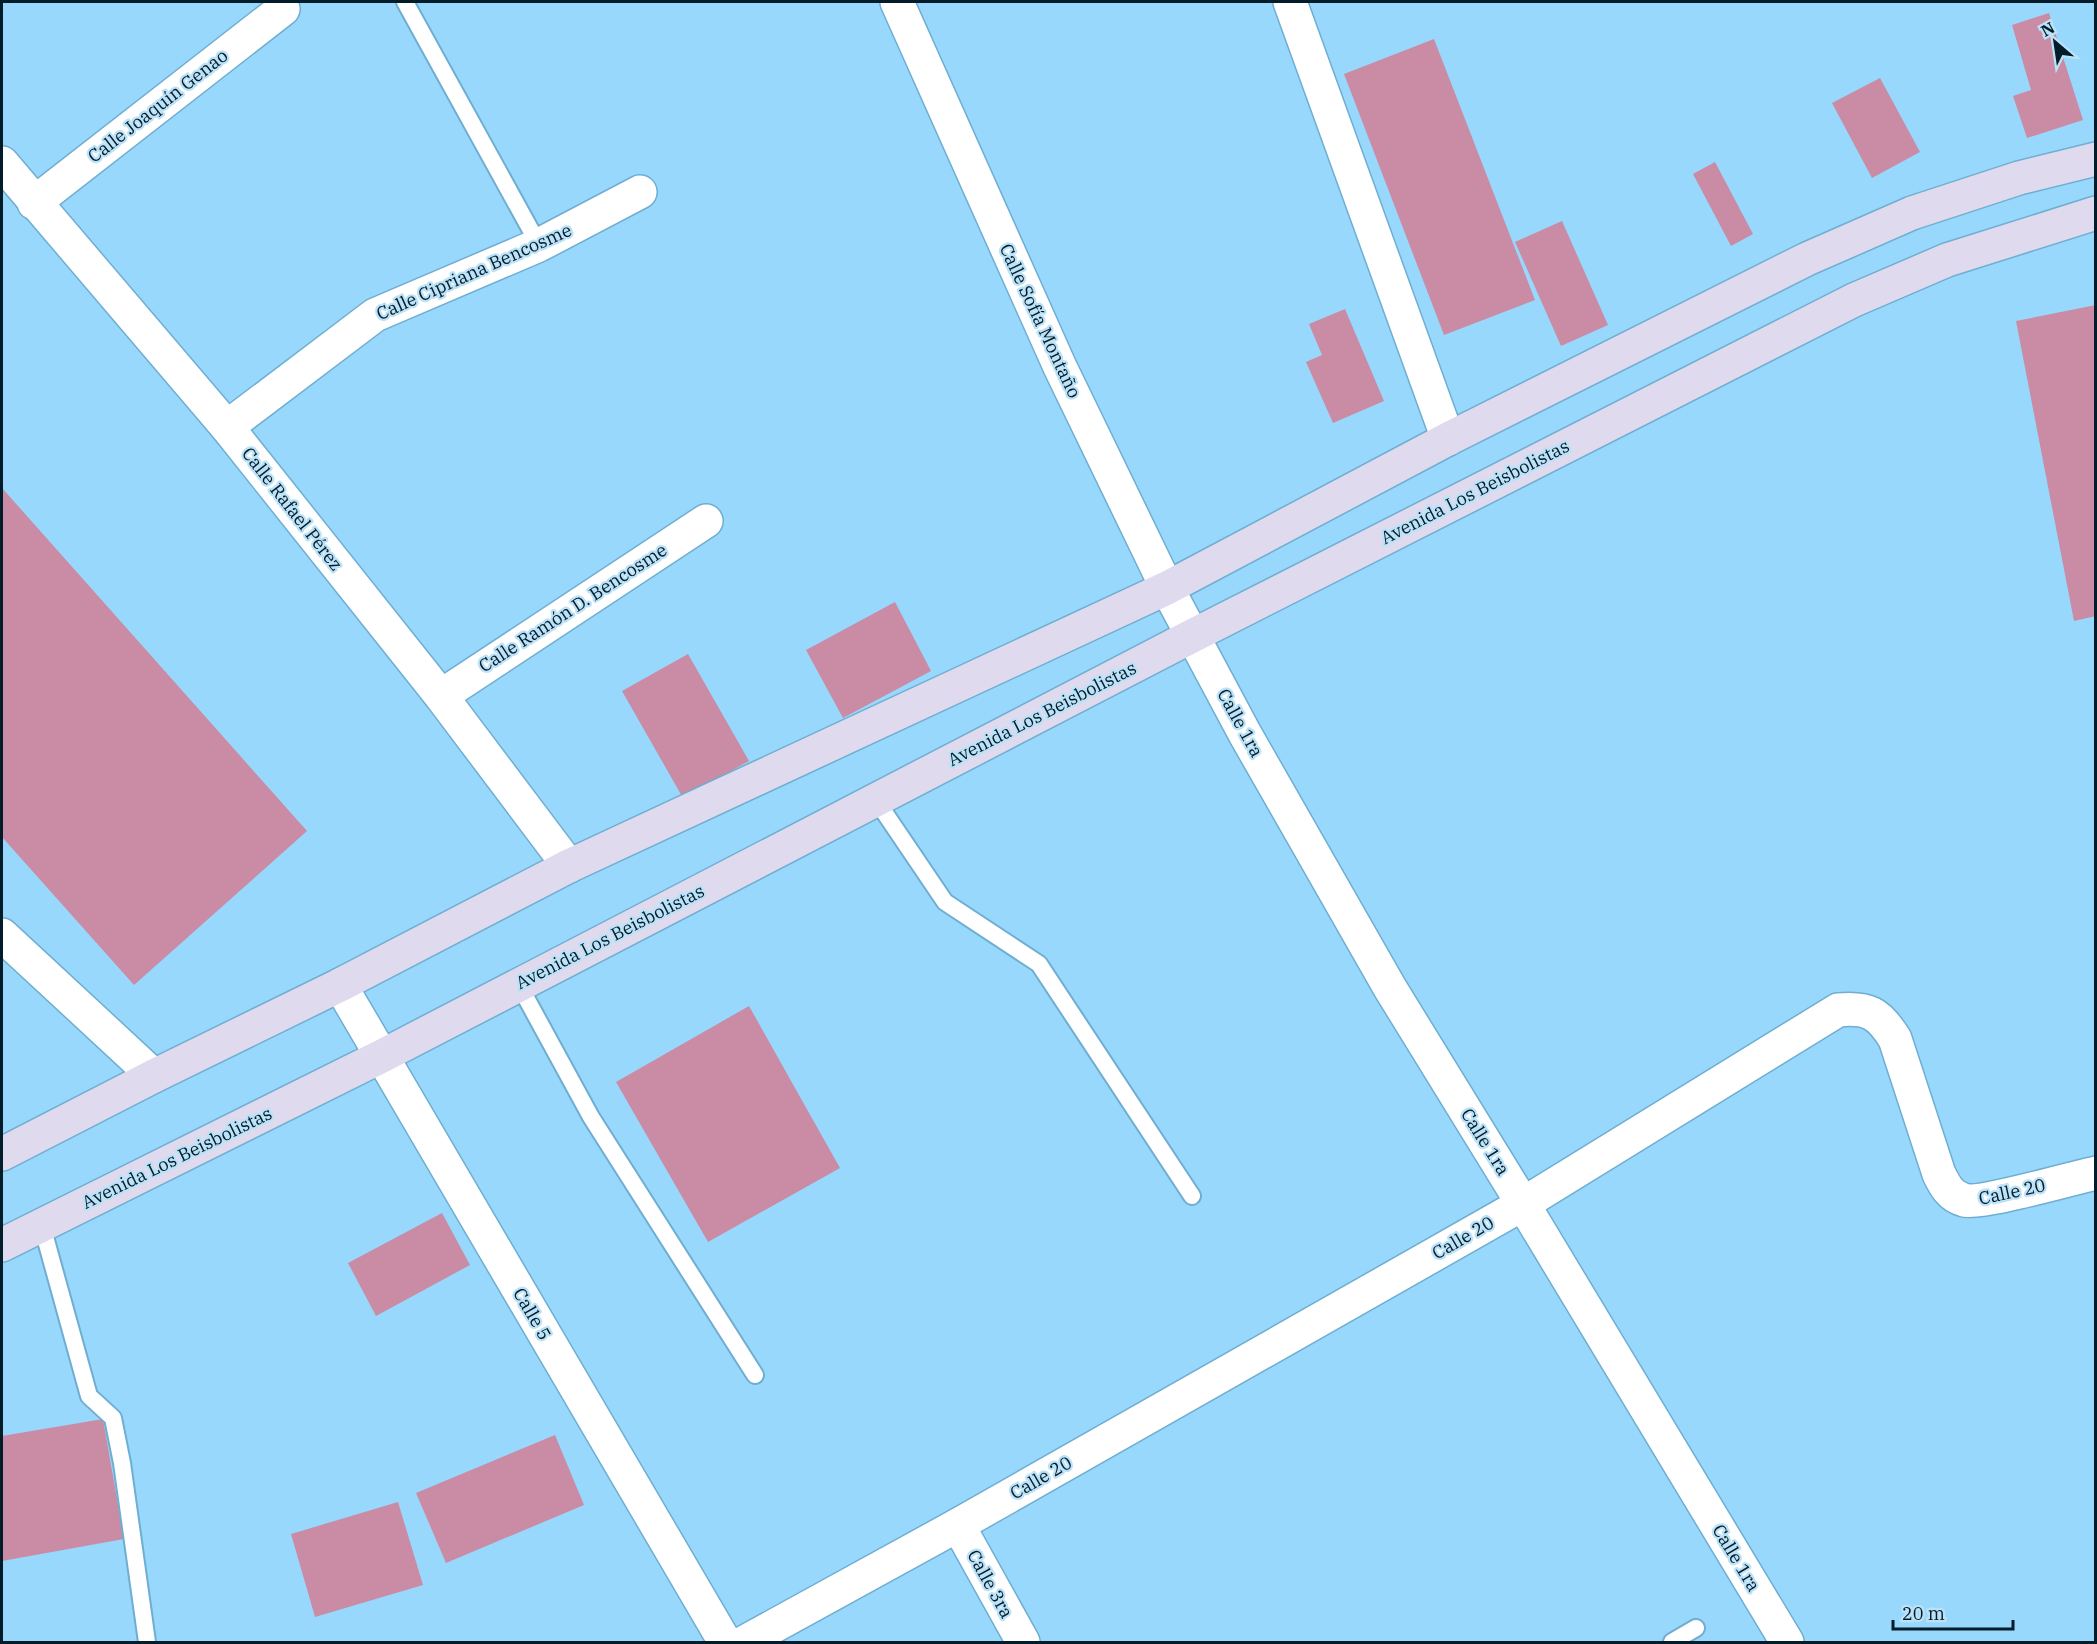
<svg xmlns="http://www.w3.org/2000/svg" width="2097" height="1644" viewBox="0 0 2097 1644" font-family="'IBM Plex Serif',serif">
  <style>
    .building { fill: #ca8ba4 }
    .lines { fill: none; stroke-linecap: round; stroke-linejoin: round }
    .lane-casing { stroke: #6faed1; stroke-width: 20 }
    .street-casing { stroke: #6faed1; stroke-width: 36 }
    .secondary-casing { stroke: #6faed1; stroke-width: 36 }
    .lane { stroke: #fff; stroke-width: 16 }
    .street { stroke: #fff; stroke-width: 33 }
    .secondary { stroke: #dfdaed; stroke-width: 33 }
    .labels { text-anchor: middle; stroke-width: 4.5; stroke-linejoin: round; paint-order: stroke }
    .street-label { font-size: 18px; fill: #031c2a; stroke: #bce2f8 }
  </style>
  <rect width="100%" height="100%" fill="#98d8fd"/>
  <!-- building -->
  <g class="building">
    <polygon points="2049,13 2083,120 2027,138 2013,96 2031,90 2012,25"/>
    <polygon points="1434,39 1535,300 1444,335 1344,74"/>
    <polygon points="1880,78 1920,152 1872,178 1832,103"/>
    <polygon points="1715,162 1753,234 1731,246 1693,174"/>
    <polygon points="1562,221 1608,325 1561,346 1515,242"/>
    <polygon points="2096,305 2096,616 2074,621 2016,321"/>
    <polygon points="1345,309 1384,401 1333,423 1306,362 1322,355 1309,324"/>
    <polygon points="2,488 307,831 134,985 2,837"/>
    <polygon points="895,602 931,671 843,718 806,650"/>
    <polygon points="688,654 749,761 683,798 622,691"/>
    <polygon points="749,1006 840,1168 708,1242 616,1082"/>
    <polygon points="442,1213 470,1265 376,1316 348,1263"/>
    <polygon points="103,1419 124,1539 2,1561 2,1436"/>
    <polygon points="555,1435 584,1505 446,1563 416,1493"/>
    <polygon points="398,1502 423,1585 315,1617 291,1534"/>
  </g>
  <g class="lines">
    <!-- lane casing -->
    <g class="lane-casing">
      <g id="lane">
        <polyline points="405,2 539,245"/>
        <polyline points="876,800 945,902 1039,964 1192,1196"/>
        <polyline points="519,985 591,1117 755,1375"/>
        <polyline points="42,1226 89,1396 113,1418 122,1463 147,1642"/>
        <polyline points="1672,1642 1696,1628"/>
      </g>
    </g>
    <!-- street casing -->
    <g class="street-casing">
      <g id="street">
        <polyline points="897,2 1060,367 1167,588 1245,734 1390,988 1523,1204 1787,1642"/>
        <polyline points="1290,2 1448,439"/>
        <polyline points="2,163 227,427 441,696 569,866"/>
        <polyline points="34,203 283,9"/>
        <polyline points="227,427 375,315 539,245 640,192"/>
        <polyline points="441,696 706,521"/>
        <polyline points="2,935 154,1076"/>
        <polyline points="340,985 725,1642"/>
        <polyline points="958,1525 1023,1642"/>
        <path d="M745,1642L958,1525L1523,1204L1838,1010C1868,1007 1879,1013 1895,1039L1939,1174C1945,1186 1950,1196 1964,1200C1979,1205 2073,1178 2096,1173"/>
      </g>
    </g>
    <!-- secondary casing -->
    <g class="secondary-casing">
      <g id="secondary">
        <polyline points="2,1154 154,1076 340,985 569,866 1167,588 1448,439 1807,259 1912,213 2019,178 2096,159"/>
        <polyline points="2,1245 382,1056 1192,636 1854,300 1947,260 2096,213"/>
      </g>
    </g>
    <!-- lane -->
    <use href="#lane" class="lane"/>
    <!-- street -->
    <use href="#street" class="street"/>
    <!-- secondary -->
    <use href="#secondary" class="secondary"/>
  </g>
  <g class="labels">
    <!-- street labels -->
    <g class="street-label">
      <text transform="translate(158 106) rotate(-38)" y="6">Calle Joaquín Genao</text>
      <text transform="translate(474 272) rotate(-24)" y="6">Calle Cipriana Bencosme</text>
      <text transform="translate(1040 321) rotate(65)" y="6">Calle Sofía Montaño</text>
      <text transform="translate(1475 492) rotate(-27)" y="6">Avenida Los Beisbolistas</text>
      <text transform="translate(292 509) rotate(52)" y="6">Calle Rafael Pérez</text>
      <text transform="translate(573 608) rotate(-33)" y="6">Calle Ramón D. Bencosme</text>
      <text transform="translate(1042 714) rotate(-27)" y="6">Avenida Los Beisbolistas</text>
      <text transform="translate(1240 723) rotate(61)" y="6">Calle 1ra</text>
      <text transform="translate(610 937) rotate(-27)" y="6">Avenida Los Beisbolistas</text>
      <text transform="translate(1485 1142) rotate(58)" y="6">Calle 1ra</text>
      <text transform="translate(177 1158) rotate(-26)" y="6">Avenida Los Beisbolistas</text>
      <text transform="translate(2012 1192) rotate(-12)" y="6">Calle 20</text>
      <text transform="translate(1463 1238) rotate(-30)" y="6">Calle 20</text>
      <text transform="translate(532 1314) rotate(60)" y="6">Calle 5</text>
      <text transform="translate(1041 1478) rotate(-30)" y="6">Calle 20</text>
      <text transform="translate(1736 1558) rotate(59)" y="6">Calle 1ra</text>
      <text transform="translate(990 1584) rotate(61)" y="6">Calle 3ra</text>
    </g>
  </g>
  <!-- border -->
  <rect width="2097" height="1644" fill="none" stroke="#031c2a" stroke-width="6"/>
  <!-- north arrow -->
  <g transform="translate(2055 42) rotate(331)" stroke="#bce2f8" stroke-width="4.5" paint-order="stroke">
  <path d="M0-4.5L10 22L0 15L-10 22Z" fill="#031c2a"/>
  <text y="-9" font-size="16" font-weight="bold" text-anchor="middle" fill="#031c2a">N</text>
  </g>
  <!-- scale -->
  <path d="M1893 1620v9h120v-9" fill="none" stroke="#031c2a" stroke-width="3"/>
  <text x="1902" y="1620" font-size="18" fill="#031c2a" stroke="#bce2f8" stroke-width="4.5" paint-order="stroke">20 m</text>
</svg>
